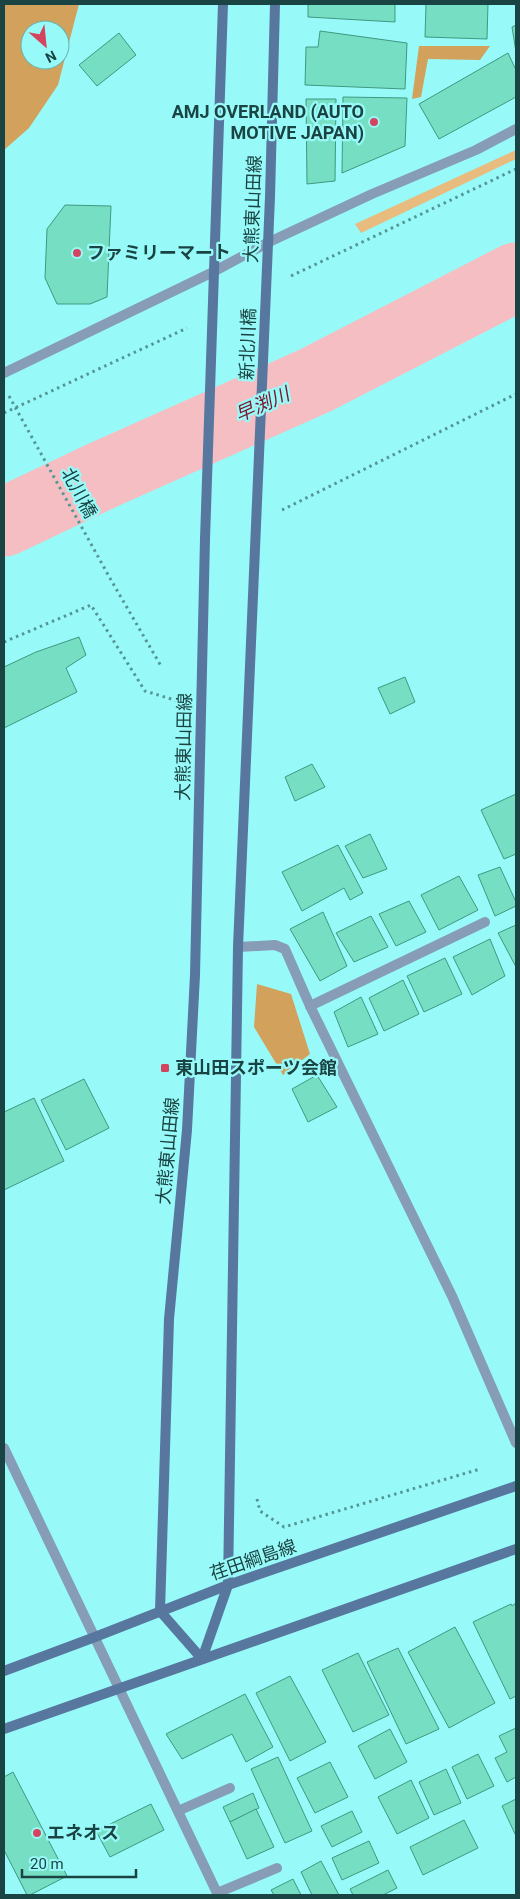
<svg xmlns="http://www.w3.org/2000/svg" width="520" height="1899" viewBox="0 0 520 1899" font-family="Roboto,'Noto Sans JP',sans-serif">
  <style>
    .green { fill: #e8bb7e }
    .forest { fill: #d2a15b; fill-rule: evenodd }
    .lines { fill: none; stroke-linecap: round; stroke-linejoin: round }
    .river { stroke: #f5bec2; stroke-width: 69 }
    .building { fill: #76dec2; stroke: #3f9882 }
    .path { stroke: #539695; stroke-width: 3; stroke-dasharray: 2.5 4; stroke-linecap: butt }
    .lane { stroke: #869cb7; stroke-width: 10 }
    .street { stroke: #869cb7; stroke-width: 10 }
    .secondary { stroke: #57779f; stroke-width: 10 }
    .poi-dot { fill: #d4445e; stroke: #98faf8; stroke-width: 2 }
    .labels { text-anchor: middle; stroke-width: 4.5; stroke-linejoin: round; paint-order: stroke }
    .poi-label { font-size: 18px; font-weight: bold; fill: #1a4343; stroke: #98faf8; text-anchor: start }
    .street-label { font-size: 18px; fill: #1a4343; stroke: #98faf8 }
    .water-label { font-size: 19px; font-style: italic; fill: #7a142c; stroke: #98faf8 }
  </style>
  <rect width="100%" height="100%" fill="#98faf8"/>
  <!-- green -->
  <polygon class="green" points="516,150 516,159 361,233 355,224"/>
  <!-- forest -->
  <g class="forest">
    <path d="M4,4H79L58,85L29,128L4,150ZM30,30H60V60H30Z"/>
    <polygon points="419,46 490,46 480,60 428,59 421,97 412,99"/>
    <polygon points="257,984 291,994 310,1054 283,1075 254,1027"/>
  </g>
  <g class="lines">
    <!-- river -->
    <polyline class="river" points="4,522 103,475 316,380 516,277"/>
  </g>
  <!-- building -->
  <g class="building">
    <polygon points="308,4 395,4 395,22 308,17"/>
    <polygon points="426,4 488,4 487,39 425,37"/>
    <polygon points="516,25 516,52 512,27"/>
    <polygon points="320,31 407,43 405,89 305,85 306,47 318,47"/>
    <polygon points="119,33 136,55 97,86 79,65"/>
    <polygon points="508,53 516,70 516,97 439,139 419,104"/>
    <polygon points="343,97 407,98 405,146 342,173"/>
    <polygon points="306,99 336,99 335,181 307,184"/>
    <polygon points="65,205 111,206 107,297 90,304 57,304 45,278 47,229"/>
    <polygon points="79,637 86,655 66,668 77,692 4,728 4,667 36,652"/>
    <polygon points="405,677 415,702 390,714 378,688"/>
    <polygon points="312,764 325,787 295,801 285,777"/>
    <polygon points="516,794 516,854 504,859 481,810"/>
    <polygon points="370,834 387,869 363,878 345,846"/>
    <polygon points="338,845 363,893 350,900 344,888 302,911 282,872"/>
    <polygon points="500,867 516,902 516,906 495,916 478,875"/>
    <polygon points="459,876 478,910 439,930 421,895"/>
    <polygon points="409,901 426,932 396,946 379,914"/>
    <polygon points="323,912 347,966 320,981 290,929"/>
    <polygon points="371,916 388,947 354,962 336,933"/>
    <polygon points="516,925 516,967 498,933"/>
    <polygon points="490,939 505,976 472,995 453,957"/>
    <polygon points="445,958 462,994 424,1012 407,976"/>
    <polygon points="403,980 419,1014 384,1031 369,998"/>
    <polygon points="361,997 378,1034 348,1047 334,1012"/>
    <polygon points="317,1075 337,1107 308,1122 292,1089"/>
    <polygon points="84,1079 109,1128 66,1150 41,1100"/>
    <polygon points="34,1098 64,1161 4,1190 4,1112"/>
    <polygon points="516,1603 516,1696 510,1699 473,1622 511,1604 512,1606"/>
    <polygon points="455,1627 495,1703 449,1728 408,1652"/>
    <polygon points="398,1648 439,1729 406,1744 367,1662"/>
    <polygon points="358,1653 389,1715 353,1732 322,1670"/>
    <polygon points="290,1676 326,1742 290,1761 256,1693"/>
    <polygon points="245,1694 273,1747 246,1762 232,1734 182,1759 166,1734"/>
    <polygon points="516,1728 516,1777 507,1782 495,1758 507,1752 499,1736"/>
    <polygon points="390,1729 407,1762 375,1779 358,1746"/>
    <polygon points="478,1754 494,1786 467,1799 452,1767"/>
    <polygon points="278,1757 312,1831 285,1843 251,1769"/>
    <polygon points="330,1762 348,1797 315,1813 297,1778"/>
    <polygon points="446,1769 461,1803 434,1815 419,1782"/>
    <polygon points="13,1772 67,1876 30,1895 27,1895 4,1850 4,1777"/>
    <polygon points="411,1780 429,1818 397,1834 378,1797"/>
    <polygon points="253,1793 259,1808 230,1822 223,1807"/>
    <polygon points="516,1799 516,1836 502,1806"/>
    <polygon points="151,1804 164,1830 110,1857 96,1831"/>
    <polygon points="256,1809 274,1847 247,1859 230,1822"/>
    <polygon points="352,1811 362,1832 332,1847 321,1826"/>
    <polygon points="464,1820 478,1848 423,1875 410,1847"/>
    <polygon points="369,1841 379,1863 342,1880 332,1858"/>
    <polygon points="321,1861 339,1895 312,1895 301,1872"/>
    <polygon points="388,1870 397,1888 383,1895 353,1895 350,1889"/>
    <polygon points="293,1879 301,1895 274,1895 271,1890"/>
  </g>
  <g class="lines">
    <!-- path -->
    <g class="path">
      <polyline points="291,276 516,169"/>
      <polyline points="9,396 111,580 161,666"/>
      <polyline points="4,413 187,328"/>
      <polyline points="282,510 516,394"/>
      <polyline points="4,642 91,605 145,691 178,701"/>
      <polyline points="257,1499 260,1511 284,1527 480,1469"/>
    </g>
    <!-- lane -->
    <g class="lane">
      <polyline points="178,1811 230,1788"/>
      <polyline points="217,1893 277,1868"/>
    </g>
    <!-- street -->
    <g class="street">
      <polyline points="4,373 213,272 267,243 372,194 476,150 516,129"/>
      <polyline points="238,947 275,945 285,949 310,1006 452,1296 516,1443"/>
      <polyline points="310,1006 485,922"/>
      <polyline points="4,1448 218,1895"/>
    </g>
    <!-- secondary -->
    <g class="secondary">
      <polyline points="202,1659 160,1611 169,1319 187,1130 195,975 205,539 223,4"/>
      <polyline points="202,1659 228,1585 238,947 270,197 275,4"/>
      <polyline points="4,1671 95,1637 228,1585 516,1486"/>
      <polyline points="4,1729 516,1549"/>
    </g>
  </g>
  <!-- markers -->
  <g class="poi-dot">
    <circle cx="374" cy="122" r="5"/>
    <circle cx="77" cy="253" r="5"/>
    <rect x="160" y="1063" width="10" height="10" rx="2.5"/>
    <circle cx="37" cy="1833" r="5"/>
  </g>
  <g class="labels">
    <!-- poi labels -->
    <g class="poi-label">
      <text x="364" y="118" text-anchor="end">AMJ OVERLAND (AUTO<tspan x="364" dy="21">MOTIVE JAPAN)</tspan></text>
      <text x="87" y="259">ファミリーマート</text>
      <text x="175" y="1074">東山田スポーツ会館</text>
      <text x="47" y="1839">エネオス</text>
    </g>
    <!-- street labels -->
    <g class="street-label">
      <text transform="translate(253 209) rotate(-88)" y="6">大熊東山田線</text>
      <text transform="translate(248 344) rotate(-88)" y="6">新北川橋</text>
      <text transform="translate(79 493) rotate(62)" y="6">北川橋</text>
      <text transform="translate(184 747) rotate(-89)" y="6">大熊東山田線</text>
      <text transform="translate(168 1151) rotate(-85)" y="6">大熊東山田線</text>
      <text transform="translate(253 1560) rotate(-19)" y="6">荏田綱島線</text>
    </g>
    <!-- water labels -->
    <g class="water-label">
      <text transform="translate(262 404) rotate(-24)" y="7">早渕川</text>
    </g>
  </g>
  <!-- border -->
  <rect width="520" height="1899" fill="none" stroke="#1a4343" stroke-width="10"/>
  <!-- north arrow -->
  <g transform="translate(45 45) rotate(153)"><circle r="24" fill="#98faf8" stroke="#66b1b0"/>
  <path d="M0-4L9 19L0 12L-9 19Z" fill="#d4445e"/>
  <text y="-8" font-size="14" font-weight="bold" text-anchor="middle" fill="#1a4343">N</text>
  </g>
  <!-- scale -->
  <path d="M22 1869v8h114v-8" fill="none" stroke="#1a4343" stroke-width="2.5"/>
  <text x="30" y="1869" font-size="15" fill="#1a4343" stroke="#98faf8" stroke-width="4" paint-order="stroke">20 m</text>
</svg>
